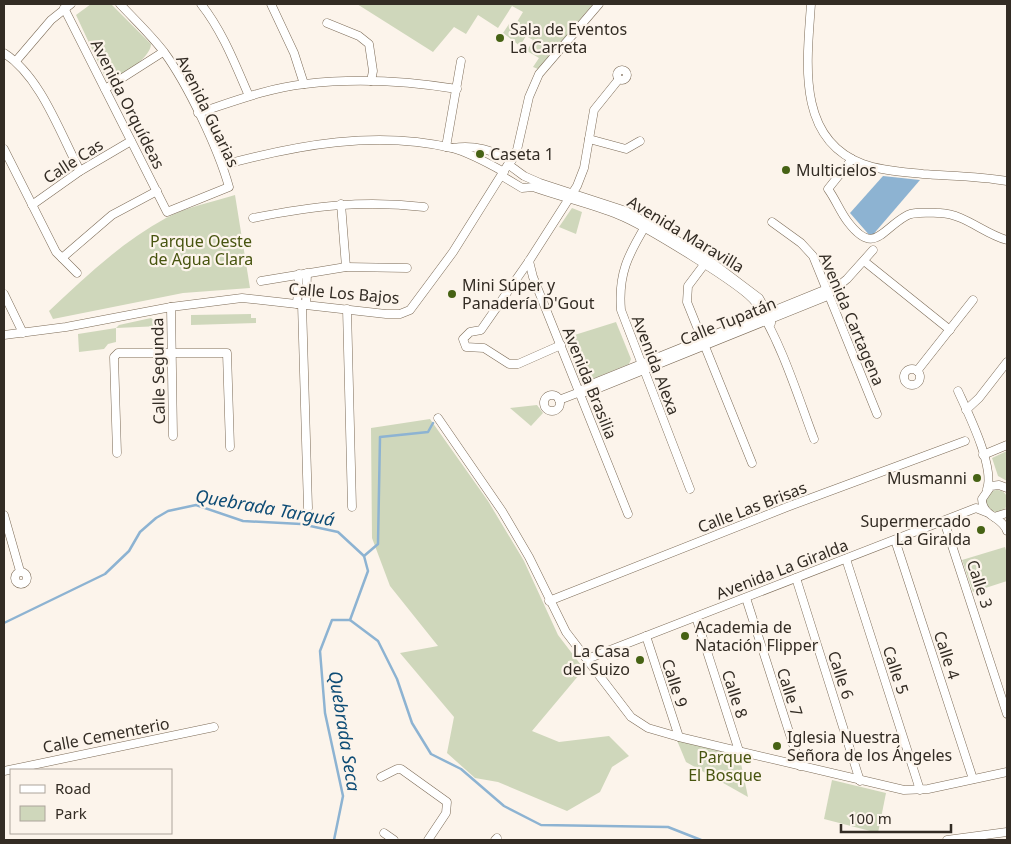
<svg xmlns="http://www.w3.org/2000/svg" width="1011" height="844" viewBox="0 0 1011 844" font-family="'Noto Sans',sans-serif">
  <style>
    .green { fill: #cfd7bb }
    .water { fill: #8db3d2 }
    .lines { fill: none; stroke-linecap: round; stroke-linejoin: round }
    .stream { stroke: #8db3d2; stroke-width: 2.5 }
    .minor-casing { stroke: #7d6c58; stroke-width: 9 }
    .minor { stroke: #fff; stroke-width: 8 }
    .poi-dot { fill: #466214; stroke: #fcf4eb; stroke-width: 2 }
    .labels { text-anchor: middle; stroke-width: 4.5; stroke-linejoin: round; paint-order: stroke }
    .poi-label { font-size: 16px; fill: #332c24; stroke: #fcf4eb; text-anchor: start }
    .street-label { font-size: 16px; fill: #332c24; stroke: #fcf4eb }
    .park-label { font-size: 16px; fill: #47540f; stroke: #fcf4eb }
    .water-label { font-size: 18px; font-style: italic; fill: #0e4c75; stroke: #fcf4eb }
  </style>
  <rect width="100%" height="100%" fill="#fcf4eb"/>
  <!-- green -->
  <g class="green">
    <path d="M91,4H111L151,44C151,58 118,80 106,79L76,15Z"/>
    <polygon points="357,4 593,4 538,69 533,67 539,58 527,51 533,40 526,36 520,46 503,33 509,24 514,27 523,12 512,6 498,28 478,15 466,34 454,27 433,52"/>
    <path d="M235,195L250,288L183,293L53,319L49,311C85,277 122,242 166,218C186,207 213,202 235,195Z"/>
    <polygon points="572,208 582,212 576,234 559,227"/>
    <polygon points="251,314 251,318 256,318 256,323 191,325 191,315"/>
    <polygon points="151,318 161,326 116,328 116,342 108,344 104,349 79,352 78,334 116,328 119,325"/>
    <polygon points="616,322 631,359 629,364 585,382 580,380 565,338"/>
    <polygon points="537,405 543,413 531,426 510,408"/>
    <polygon points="430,419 488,501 524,561 558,635 584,669 532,731 559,742 609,736 629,756 612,767 600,792 567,811 498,782 475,778 447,753 454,717 400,653 438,646 390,586 372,538 371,428"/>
    <polygon points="1007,451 1007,481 998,476 992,458"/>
    <circle cx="997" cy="501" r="11"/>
    <polygon points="1005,547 1007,554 1007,581 973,592 962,560"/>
    <polygon points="676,738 739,754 748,797 686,762"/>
    <polygon points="832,780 886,793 878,833 824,819"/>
  </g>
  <!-- water -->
  <polygon class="water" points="883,176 920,180 871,237 850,213"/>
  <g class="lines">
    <!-- stream -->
    <g class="stream">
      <polyline points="364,556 378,544 380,437 428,432 433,423"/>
      <polyline points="4,623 105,574 129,551 140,532 156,518 168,511 196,505 243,521 301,524 338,532 364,556 368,571 350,620"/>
      <polyline points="334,840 343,796 325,713 320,651 332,620 350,620 378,641 397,679 412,723 431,754 461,769 504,806 541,825 668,827 701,840"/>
    </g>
    <!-- minor casing -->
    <g class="minor-casing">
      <g id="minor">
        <path d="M201,4C223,32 235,64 249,96"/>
        <polyline points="271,4 294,53 304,84"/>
        <path d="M811,4C807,62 796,139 863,164C882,171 904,172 923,174C951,176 980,176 1007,181"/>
        <path d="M64,8L167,212L229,187C218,148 188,85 164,52C151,35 135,20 120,4"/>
        <polyline points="327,23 359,36 369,44 373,71 371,81"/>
        <path d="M4,53C41,77 60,133 80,171"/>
        <polyline points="16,61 51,20 71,4"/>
        <circle cx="622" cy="75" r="5"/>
        <polyline points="105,89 163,52"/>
        <path d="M198,113C232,102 268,88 305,84C354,78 408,81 457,89"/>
        <polyline points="589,139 626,149 640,141"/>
        <polyline points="446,147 461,61"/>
        <path d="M453,148C475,144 492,151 512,160"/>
        <polyline points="4,149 56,252 77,273"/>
        <path d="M852,159L828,189C836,200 840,212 848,222C874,256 881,230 906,216C913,211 931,213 940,213C965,214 984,234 1007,240"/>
        <path d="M223,165C297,145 376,130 452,148C470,153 488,163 504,172"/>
        <polyline points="509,165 524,176 540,183 626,211 702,255 759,298 771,319 771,323"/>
        <path d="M502,176L522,188L533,187C561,197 592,204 619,215C642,224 745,286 756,303C782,344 797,394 814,439"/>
        <polyline points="341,204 346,267"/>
        <polyline points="32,205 80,171 131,141"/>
        <path d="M253,218C313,206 363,200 424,207"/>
        <polyline points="772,222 801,243 813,256 877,414"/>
        <path d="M646,225C628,255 618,274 621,310L690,489"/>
        <polyline points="62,258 112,215 157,191"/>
        <polyline points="529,261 533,277 628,514"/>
        <polyline points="864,261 950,330"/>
        <polyline points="706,262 688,286 687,302 752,463"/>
        <polyline points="261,281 346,267 407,268"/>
        <polyline points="4,294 23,333"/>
        <polyline points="297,304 299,274"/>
        <polyline points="302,304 308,508"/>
        <polyline points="306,305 307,273"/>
        <polyline points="171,307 173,436"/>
        <polyline points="347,309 352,507"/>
        <polyline points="4,335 66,327 171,307 242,298 386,314 400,314 410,310 453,252 517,150 529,97 539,74 599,4"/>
        <polyline points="561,345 518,364 509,364 484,348 466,347 463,339 470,332 481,330 529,261 577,186 584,168 594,110 619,79"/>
        <circle cx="912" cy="377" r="8"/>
        <polyline points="917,371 973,300"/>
        <path d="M958,391C968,413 995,467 987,489"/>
        <polyline points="580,392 587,386 822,291 828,292"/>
        <circle cx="552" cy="403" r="8"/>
        <polyline points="559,400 580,392 589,392 825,297 847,279 873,250"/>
        <polyline points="966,410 979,398 1007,362"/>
        <polyline points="438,418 502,511 529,557 566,632 631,717 648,728 679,737 904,790 928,789 1007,772"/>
        <polyline points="117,453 114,357 118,353 227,353 230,447"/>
        <polyline points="983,455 1007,445"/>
        <path d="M1007,488L999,485L991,486L982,499C982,517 1002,516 1007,531"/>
        <polyline points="4,515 20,571"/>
        <polyline points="994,517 1007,513"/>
        <polyline points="944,521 1007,714"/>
        <polyline points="895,540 973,779"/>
        <polyline points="846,559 920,790"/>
        <circle cx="21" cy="578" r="6"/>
        <polyline points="796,578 860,781"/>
        <polyline points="746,598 800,766"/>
        <polyline points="549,601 787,507 965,441"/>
        <polyline points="696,617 739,751"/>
        <polyline points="646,636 679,737"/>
        <polyline points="587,659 976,508 986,512"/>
        <polyline points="4,771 214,727"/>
        <polyline points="381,777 397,769 401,769 447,802 446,813 428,840"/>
        <polyline points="384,833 394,840"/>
        <polyline points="495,840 497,838"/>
        <polyline points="947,840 1007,832"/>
      </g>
    </g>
    <!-- minor -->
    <use href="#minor" class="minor"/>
  </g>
  <!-- markers -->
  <g class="poi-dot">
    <circle cx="500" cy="38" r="5"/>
    <circle cx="480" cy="154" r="5"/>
    <circle cx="786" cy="170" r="5"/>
    <circle cx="452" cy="294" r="5"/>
    <circle cx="977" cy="478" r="5"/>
    <circle cx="981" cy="530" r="5"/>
    <circle cx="685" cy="636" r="5"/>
    <circle cx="640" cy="660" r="5"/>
    <circle cx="777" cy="746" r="5"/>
  </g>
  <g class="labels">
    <!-- poi labels -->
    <g class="poi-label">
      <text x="510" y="35">Sala de Eventos<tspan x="510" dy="18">La Carreta</tspan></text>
      <text x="490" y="160">Caseta 1</text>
      <text x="796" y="176">Multicielos</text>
      <text x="462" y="291">Mini Súper y<tspan x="462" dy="18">Panadería D'Gout</tspan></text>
      <text x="967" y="484" text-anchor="end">Musmanni</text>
      <text x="971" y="527" text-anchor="end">Supermercado<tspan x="971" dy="18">La Giralda</tspan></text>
      <text x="695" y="633">Academia de<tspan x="695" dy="18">Natación Flipper</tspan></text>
      <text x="630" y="657" text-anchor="end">La Casa<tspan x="630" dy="18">del Suizo</tspan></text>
      <text x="787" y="743">Iglesia Nuestra<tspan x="787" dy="18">Señora de los Ángeles</tspan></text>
    </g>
    <!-- street labels -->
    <g class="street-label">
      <text transform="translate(128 104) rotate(63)" y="6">Avenida Orquídeas</text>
      <text transform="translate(208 111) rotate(64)" y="6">Avenida Guarias</text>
      <text transform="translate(73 161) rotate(-33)" y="6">Calle Cas</text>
      <text transform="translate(686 234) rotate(31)" y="6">Avenida Maravilla</text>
      <text transform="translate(344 293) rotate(5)" y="6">Calle Los Bajos</text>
      <text transform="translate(852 319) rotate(67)" y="6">Avenida Cartagena</text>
      <text transform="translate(728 321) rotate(-22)" y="6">Calle Tupatán</text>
      <text transform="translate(656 365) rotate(69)" y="6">Avenida Alexa</text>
      <text transform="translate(158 371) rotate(-91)" y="6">Calle Segunda</text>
      <text transform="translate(590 383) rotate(68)" y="6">Avenida Brasilia</text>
      <text transform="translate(752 507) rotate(-21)" y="6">Calle Las Brisas</text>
      <text transform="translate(782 569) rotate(-21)" y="6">Avenida La Giralda</text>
      <text transform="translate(980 584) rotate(72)" y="6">Calle 3</text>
      <text transform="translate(947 655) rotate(72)" y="6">Calle 4</text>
      <text transform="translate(896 670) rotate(72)" y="6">Calle 5</text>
      <text transform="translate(841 675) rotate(72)" y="6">Calle 6</text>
      <text transform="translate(675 683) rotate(72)" y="6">Calle 9</text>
      <text transform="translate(790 692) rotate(72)" y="6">Calle 7</text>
      <text transform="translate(735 694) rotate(72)" y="6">Calle 8</text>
      <text transform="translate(106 735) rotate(-11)" y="6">Calle Cementerio</text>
    </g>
    <!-- park labels -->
    <g class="park-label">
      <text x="201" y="247">Parque Oeste<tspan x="201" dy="18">de Agua Clara</tspan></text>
      <text x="725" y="763">Parque<tspan x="725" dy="18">El Bosque</tspan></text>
    </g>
    <!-- water labels -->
    <g class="water-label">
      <text transform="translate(265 508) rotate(10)" y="6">Quebrada Targuá</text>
      <text transform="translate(344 731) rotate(81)" y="6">Quebrada Seca</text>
    </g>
  </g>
  <!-- border -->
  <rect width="1011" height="844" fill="none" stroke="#332c24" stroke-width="10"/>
  <!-- legend -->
  <rect x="10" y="769" width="162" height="65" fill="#fcf4eb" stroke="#aca49b"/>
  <rect x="20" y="785" width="25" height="8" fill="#ffffff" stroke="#aca49b"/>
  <text x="55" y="794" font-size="15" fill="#332c24">Road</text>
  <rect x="20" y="806" width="25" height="15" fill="#cfd7bb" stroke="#aca49b"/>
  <text x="55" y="819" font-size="15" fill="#332c24">Park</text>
  <!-- scale -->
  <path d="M841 824v8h110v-8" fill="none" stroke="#332c24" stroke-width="2.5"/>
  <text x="848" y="824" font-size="15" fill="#332c24" stroke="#fcf4eb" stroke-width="4" paint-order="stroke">100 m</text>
</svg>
